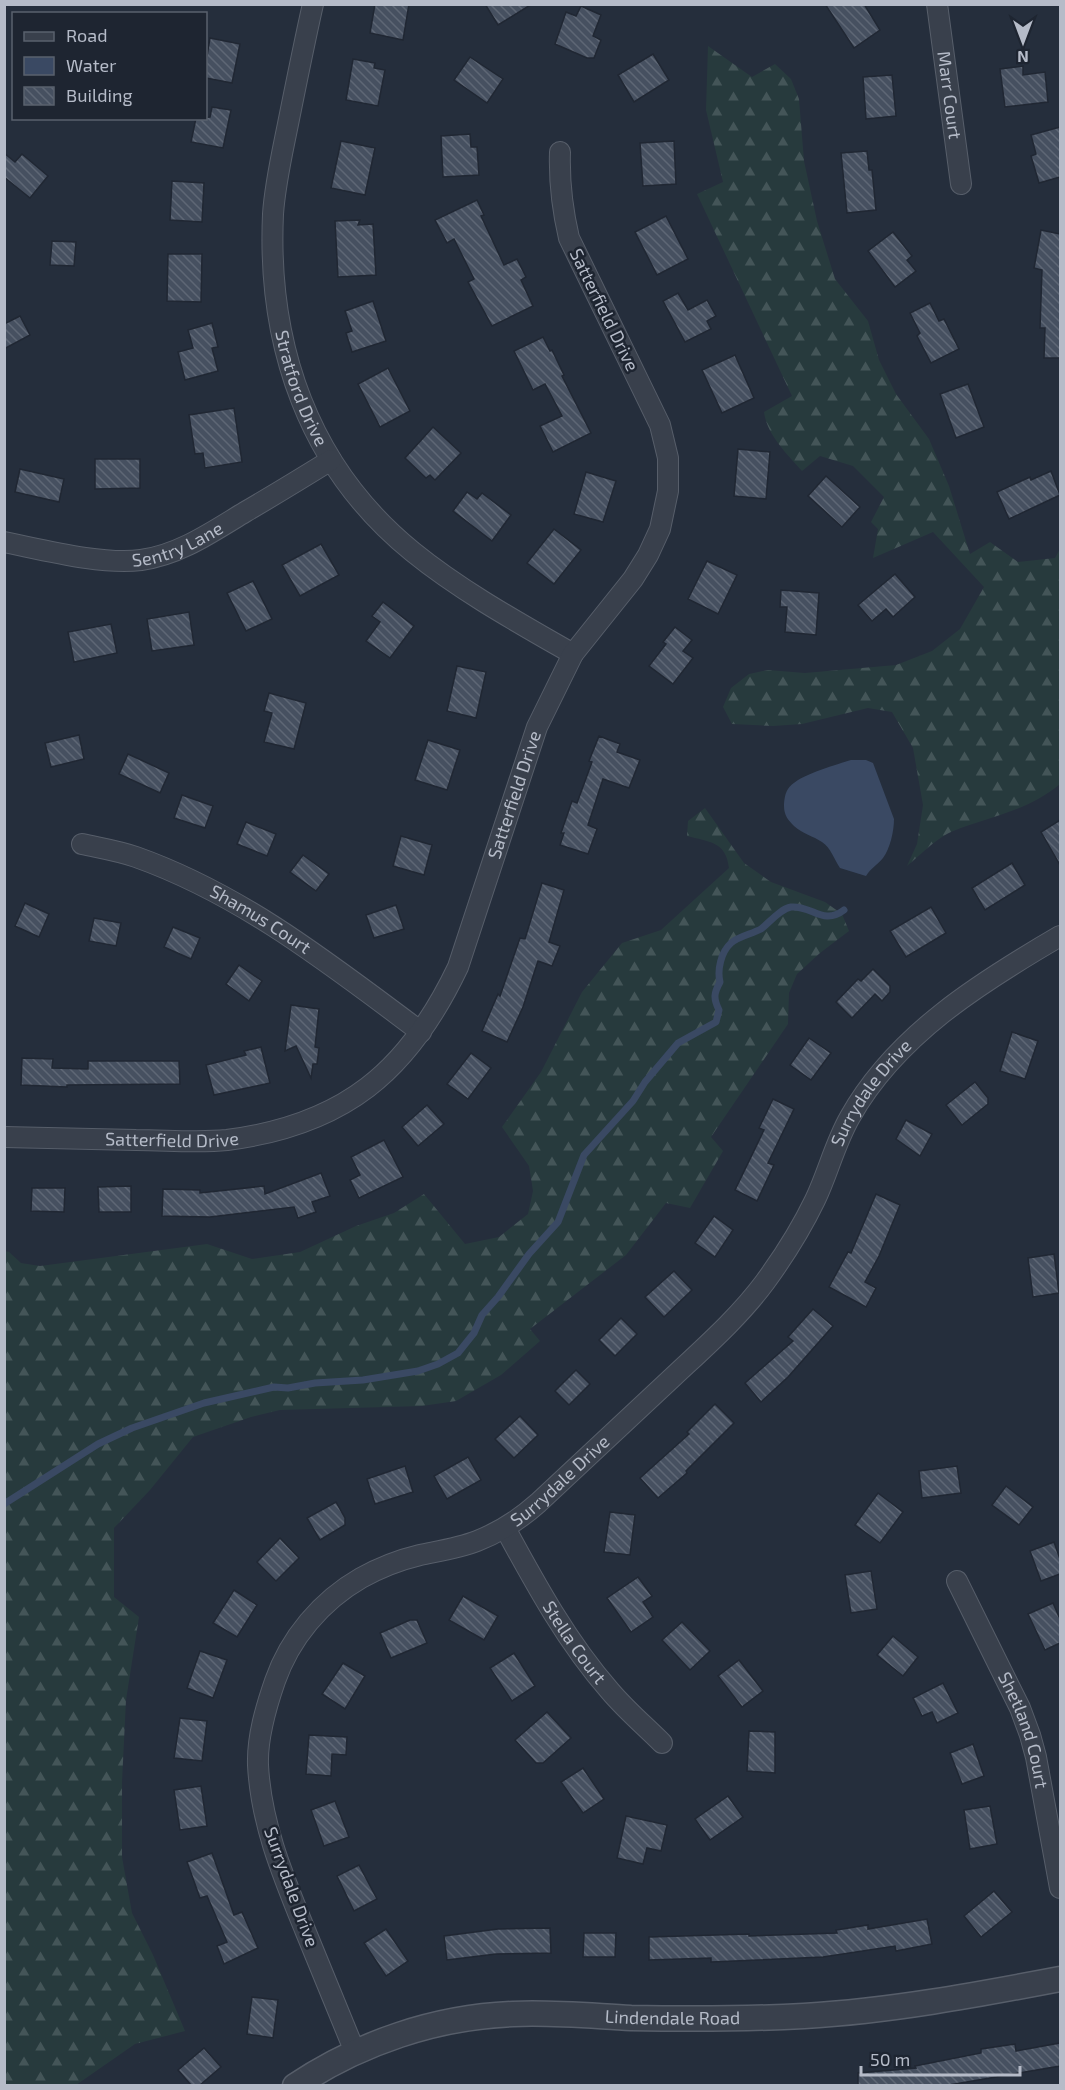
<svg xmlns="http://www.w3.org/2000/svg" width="1065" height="2090" viewBox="0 0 1065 2090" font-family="'Exo 2',sans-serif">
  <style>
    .forest { fill: url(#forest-firs) }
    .water { fill: #3a4963 }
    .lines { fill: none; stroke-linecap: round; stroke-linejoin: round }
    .stream { stroke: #3a4963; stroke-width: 7 }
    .building { fill: url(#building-back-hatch); stroke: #202733; stroke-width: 1.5 }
    .minor-casing { stroke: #575e6a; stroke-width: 22 }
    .tertiary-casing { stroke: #575e6a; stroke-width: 27 }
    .minor { stroke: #39404c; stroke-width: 20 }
    .tertiary { stroke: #39404c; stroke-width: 24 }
    .labels { text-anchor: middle; stroke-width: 5; stroke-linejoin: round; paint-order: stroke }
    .street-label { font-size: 18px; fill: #b5bbc8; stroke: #1e2531 }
  </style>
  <defs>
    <pattern id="forest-firs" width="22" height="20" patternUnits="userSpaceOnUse" patternTransform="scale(1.5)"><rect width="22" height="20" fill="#273a3d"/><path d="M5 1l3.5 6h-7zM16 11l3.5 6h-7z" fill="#445558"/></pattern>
    <pattern id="building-back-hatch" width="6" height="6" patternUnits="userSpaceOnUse" patternTransform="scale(1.5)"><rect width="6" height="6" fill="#465060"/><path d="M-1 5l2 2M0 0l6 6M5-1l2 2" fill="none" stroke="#5e6775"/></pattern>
  </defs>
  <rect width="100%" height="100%" fill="#252e3c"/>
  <!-- forest -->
  <g class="forest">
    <path d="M708,46L752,77L775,64L791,79L799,99L804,161L817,221L835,279L868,321L879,360L896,394L929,439L949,486L970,554L990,542L1018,562L1055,558L1060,549V784C1027,812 989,816 951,832C937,838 919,856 907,866L917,844L923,805L913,748L892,712L868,708L802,724L773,726L732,724L723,707L731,688L749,674L768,670L805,673L896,665L932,651L960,629L984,587L933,532L873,558L878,529L871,522L884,497L853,466L820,456L802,471C787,454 767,435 764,412L792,396L697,194L723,182L706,110Z"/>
    <path d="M705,808L744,863L771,882L825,902L842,914L849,931L820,953L797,974L789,993L788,1024L711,1137L723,1151L690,1208L666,1203L626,1255L530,1329L540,1341L501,1375L456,1401L422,1406L280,1410L251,1417L193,1437L150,1490L114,1528V1597L139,1617L126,1700L122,1782V1857L132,1913L153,1955L185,2031L135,2044L76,2085H5V1251L9,1252L21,1263L40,1266L207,1244L252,1259L300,1252L356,1226L394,1213L424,1194L465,1244L499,1237L528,1214L533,1191L529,1166L502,1127L541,1072L582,992L622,943L661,930L729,868C726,841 709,842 687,836L688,821Z"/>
  </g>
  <!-- water -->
  <path class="water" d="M851,760H866L873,763L894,819C894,831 890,849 883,858C877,865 871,868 866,876L840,868C834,859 831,848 822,842C813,836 803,834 794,826C788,820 784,815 784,806C784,801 785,793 788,789C797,775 836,765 851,760Z"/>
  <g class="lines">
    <!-- stream -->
    <path class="stream" d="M4,1504L98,1444L132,1428L204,1403L274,1387L288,1388L315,1383L363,1380L418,1371L438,1364L458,1353L474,1333L482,1315L498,1297L529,1254L558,1222L584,1155L633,1101L645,1082L678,1043L716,1022L719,1010C713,998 714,993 720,982C717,970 721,952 731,943C739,936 752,934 761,929C770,922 780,909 791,907C812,905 823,926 844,910"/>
  </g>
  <!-- building -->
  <g class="building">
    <polygon points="375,4 409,4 403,40 370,33"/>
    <polygon points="485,4 532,4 498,25"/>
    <polygon points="825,4 864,4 880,30 854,48"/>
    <polygon points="581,6 601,15 593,36 601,40 594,58 587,58 555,44 566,12 576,16"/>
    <polygon points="210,38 240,44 232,83 206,78 206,62"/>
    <polygon points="653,54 669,80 634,102 618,75"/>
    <polygon points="470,57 503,79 487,103 454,80"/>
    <polygon points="353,59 375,63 374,68 385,70 378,106 346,100"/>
    <polygon points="1023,66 1023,75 1045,72 1048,102 1005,107 1000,69"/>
    <polygon points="892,75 896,116 866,119 863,77"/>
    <polygon points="212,107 231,110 223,148 191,142 196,118 210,117"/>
    <polygon points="1060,127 1060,177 1039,183 1031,156 1036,154 1031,135"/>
    <polygon points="470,134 471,147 477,147 479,175 443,177 441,136"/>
    <polygon points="341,141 375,148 365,195 331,188"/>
    <polygon points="674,141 676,184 643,186 640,143"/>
    <polygon points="867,151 869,170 872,170 876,210 847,213 841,153"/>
    <polygon points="4,153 15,162 22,154 48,176 30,198 4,177"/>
    <polygon points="172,181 204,183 202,222 170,220"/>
    <polygon points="477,200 484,215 481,216 504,265 517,259 526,277 521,280 533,306 492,326 468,282 474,279 454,239 447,243 435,220"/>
    <polygon points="666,216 688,259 657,275 635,232"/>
    <polygon points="360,220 358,225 373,224 376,275 338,277 335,221"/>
    <polygon points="1041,230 1060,234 1060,358 1044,358 1045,328 1040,328 1042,270 1034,268"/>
    <polygon points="893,232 912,256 907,260 916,271 895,287 868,251"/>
    <polygon points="52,241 76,242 74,266 50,265"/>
    <polygon points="168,254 202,254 201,302 167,301"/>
    <polygon points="678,293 688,310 707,300 716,316 707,321 711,329 685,342 663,301"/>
    <polygon points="373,301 386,341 352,352 346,333 352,331 345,311"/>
    <polygon points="930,303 939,321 944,319 959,349 931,363 917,336 920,333 910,313"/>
    <polygon points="20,316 30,335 4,349 4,324"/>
    <polygon points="212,323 218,347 212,348 218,371 185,380 178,352 193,348 188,330"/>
    <polygon points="543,337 550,351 552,350 564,375 562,376 591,433 553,452 540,426 562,416 545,384 533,390 514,351"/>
    <polygon points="735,355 754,398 722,413 702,370"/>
    <polygon points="388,368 410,411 380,427 358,384"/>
    <polygon points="968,384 984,427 956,438 940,394"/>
    <polygon points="234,408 242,462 205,468 203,453 195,454 189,415"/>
    <polygon points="433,427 461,453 435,480 430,475 426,478 405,458"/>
    <polygon points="738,449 770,452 766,499 734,496"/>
    <polygon points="95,459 140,459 140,488 95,489"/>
    <polygon points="20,469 64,479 59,502 15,492"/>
    <polygon points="1051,471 1060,495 1009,519 997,492 1030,477 1031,480"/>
    <polygon points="586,472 616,481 603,522 574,514"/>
    <polygon points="826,476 860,507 842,527 808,496"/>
    <polygon points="467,492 477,499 482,493 511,515 492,541 453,511"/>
    <polygon points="554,529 581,550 554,584 527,563"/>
    <polygon points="321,544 339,575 300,596 282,565"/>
    <polygon points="707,561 737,575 718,614 688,599"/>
    <polygon points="895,574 915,597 893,617 886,609 872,621 858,605"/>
    <polygon points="253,581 272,619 246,631 227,593"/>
    <polygon points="781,590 819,593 816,635 785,632 787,607 780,607"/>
    <polygon points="383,602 414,626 390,658 366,641 380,622 372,616"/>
    <polygon points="189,612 194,645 152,651 147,619"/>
    <polygon points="111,624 117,653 74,662 68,632"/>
    <polygon points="675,627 692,640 683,651 693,658 673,684 649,666 666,644 663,642"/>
    <polygon points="457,666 486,672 476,718 447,711"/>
    <polygon points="269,693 306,703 294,749 264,742 272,713 264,711"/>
    <polygon points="79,735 84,759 51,767 45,743"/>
    <polygon points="599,736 620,744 617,752 640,760 629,788 603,779 588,825 597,829 588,854 560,845 564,833 561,833 572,801 577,803 592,762 589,761"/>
    <polygon points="428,740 460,750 447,790 415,780"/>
    <polygon points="128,754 169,773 160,793 119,774"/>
    <polygon points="182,795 213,806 205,828 174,818"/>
    <polygon points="1060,820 1060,865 1041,832"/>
    <polygon points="246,822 276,834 267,856 237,844"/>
    <polygon points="401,836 432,845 424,875 393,866"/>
    <polygon points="303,855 329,874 316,891 290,872"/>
    <polygon points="1012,863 1025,885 985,910 972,888"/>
    <polygon points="542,883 564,890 549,942 560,946 552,966 538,961 523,1007 507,1042 482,1031 498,994 500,996 520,938 525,939"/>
    <polygon points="25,903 49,914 39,937 15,926"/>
    <polygon points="396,905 404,929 374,938 366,915"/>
    <polygon points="931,907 946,933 906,957 890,931"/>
    <polygon points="94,918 121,923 116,946 89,941"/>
    <polygon points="173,927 200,938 191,959 164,947"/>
    <polygon points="239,965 262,981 249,1001 226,984"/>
    <polygon points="873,969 890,986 890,992 882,1001 875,994 852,1018 836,1002 858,979 861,981"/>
    <polygon points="291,1005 319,1009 315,1047 319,1048 317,1064 313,1064 311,1078 296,1046 285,1051"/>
    <polygon points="1012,1032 1038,1041 1025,1079 1000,1071"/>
    <polygon points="809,1038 831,1053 811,1080 790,1065"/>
    <polygon points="261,1047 270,1083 214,1095 206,1065 246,1055 244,1051"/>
    <polygon points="471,1053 491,1068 468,1099 447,1084"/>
    <polygon points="22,1058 53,1059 52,1068 88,1069 88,1061 179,1061 180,1084 67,1085 67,1087 21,1085"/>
    <polygon points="975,1082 988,1098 988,1104 962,1125 946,1105"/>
    <polygon points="773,1099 794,1109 768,1163 774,1165 757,1201 735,1190 764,1130 759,1128"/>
    <polygon points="427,1105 444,1124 418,1146 402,1127"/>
    <polygon points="906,1120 932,1134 920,1156 896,1139"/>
    <polygon points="384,1140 403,1177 359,1198 350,1180 360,1175 351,1157"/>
    <polygon points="321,1173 330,1196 312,1202 316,1212 298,1218 294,1207 210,1217 162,1216 163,1189 200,1190 200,1193 264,1186 265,1194"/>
    <polygon points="131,1186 131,1212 99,1212 98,1187"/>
    <polygon points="32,1188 65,1188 64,1212 31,1211"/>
    <polygon points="876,1194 900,1205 879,1256 865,1282 876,1288 866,1307 829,1287 848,1252 851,1253"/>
    <polygon points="714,1216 733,1230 715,1257 695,1243"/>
    <polygon points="1054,1254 1059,1293 1033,1297 1028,1258"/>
    <polygon points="674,1271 692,1290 664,1317 645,1297"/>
    <polygon points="813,1309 833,1326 788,1377 761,1402 745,1383 793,1341 788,1337"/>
    <polygon points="621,1318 637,1334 615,1356 599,1340"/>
    <polygon points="576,1370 590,1384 569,1405 555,1391"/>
    <polygon points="715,1404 734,1423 686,1471 687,1473 658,1498 640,1478 689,1434 687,1432"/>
    <polygon points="520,1416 538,1435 514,1458 495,1439"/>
    <polygon points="468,1457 481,1480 447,1499 434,1476"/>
    <polygon points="405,1466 413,1492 375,1504 367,1479"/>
    <polygon points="957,1466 961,1493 922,1498 919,1471"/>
    <polygon points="1006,1486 1033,1507 1019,1525 992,1505"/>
    <polygon points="878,1493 903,1512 880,1543 855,1525"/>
    <polygon points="336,1502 345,1518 345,1525 320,1540 307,1518"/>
    <polygon points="610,1512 635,1515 630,1555 604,1552"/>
    <polygon points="280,1538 299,1558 276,1581 257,1562"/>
    <polygon points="1054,1542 1060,1559 1060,1574 1041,1581 1030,1551"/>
    <polygon points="871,1571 877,1609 851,1613 845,1575"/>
    <polygon points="638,1577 652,1596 643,1602 653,1617 631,1632 607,1598"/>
    <polygon points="234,1590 257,1605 237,1637 213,1623"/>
    <polygon points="463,1596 498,1616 484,1640 449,1620"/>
    <polygon points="1053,1603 1060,1619 1060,1643 1045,1650 1028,1614"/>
    <polygon points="410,1620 417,1620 427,1643 391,1658 380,1633"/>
    <polygon points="682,1622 710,1651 690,1670 662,1640"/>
    <polygon points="893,1636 918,1657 903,1676 877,1655"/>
    <polygon points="200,1651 227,1660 213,1698 187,1688"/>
    <polygon points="514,1653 535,1686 512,1701 490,1668"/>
    <polygon points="739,1660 763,1691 742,1707 718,1676"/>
    <polygon points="343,1663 365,1676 345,1709 322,1694"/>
    <polygon points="943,1683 958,1713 937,1723 932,1712 922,1716 913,1698"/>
    <polygon points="547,1712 571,1738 543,1763 536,1763 515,1740"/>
    <polygon points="180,1718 207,1721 202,1761 174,1758"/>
    <polygon points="749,1731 775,1732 775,1773 747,1771"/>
    <polygon points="309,1735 347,1737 346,1755 332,1754 331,1776 306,1774"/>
    <polygon points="973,1744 984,1776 962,1784 950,1753"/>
    <polygon points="583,1768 604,1799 583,1813 561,1782"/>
    <polygon points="201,1786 207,1826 180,1830 174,1790"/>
    <polygon points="728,1796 743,1817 710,1840 695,1819"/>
    <polygon points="335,1801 349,1837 324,1846 311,1810"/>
    <polygon points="990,1806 997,1844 970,1849 964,1810"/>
    <polygon points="626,1816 667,1825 661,1851 647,1848 643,1864 617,1858"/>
    <polygon points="212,1853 234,1915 242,1912 258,1948 224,1964 217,1946 227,1942 207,1896 200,1898 187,1862"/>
    <polygon points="359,1865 377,1899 354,1911 337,1876"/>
    <polygon points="994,1891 1012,1912 981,1937 964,1916"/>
    <polygon points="927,1919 932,1944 896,1951 895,1946 823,1957 711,1962 711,1958 649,1960 649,1937 749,1934 749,1936 837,1933 836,1930 868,1925 868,1929"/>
    <polygon points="550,1928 551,1953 496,1954 447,1960 444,1936 498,1929"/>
    <polygon points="386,1929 408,1961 386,1976 364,1943"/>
    <polygon points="584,1933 616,1933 615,1957 583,1957"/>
    <polygon points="252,1997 278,2000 273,2038 247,2034"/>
    <polygon points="1060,2043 1060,2066 949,2085 858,2085 858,2073 916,2068 915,2066 981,2053 981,2049 1015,2044 1016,2051"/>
    <polygon points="204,2048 221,2067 200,2085 191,2085 178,2070"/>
  </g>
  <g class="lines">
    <!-- minor casing -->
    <g class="minor-casing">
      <g id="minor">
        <path id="s1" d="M313,4C304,44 296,84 288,124C282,154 275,184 273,214C267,345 308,467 413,552C461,591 519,623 573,654"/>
        <path id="s2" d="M937,4L961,184"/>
        <path id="s3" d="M4,542C44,550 102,565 141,560C179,555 212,532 245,512C274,495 302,478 331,460"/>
        <path id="s4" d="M82,844C100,848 119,851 136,857C243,895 331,965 421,1032"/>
        <path id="s5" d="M4,1137C48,1138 92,1139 136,1140C166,1140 198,1143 227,1140C344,1125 408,1072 458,967L537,727L573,654L633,579L648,555L660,529L668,491V458L660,425L569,238C562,208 559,182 560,152"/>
        <path id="s6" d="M505,1528C536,1585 567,1642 610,1691C626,1710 645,1726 662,1743"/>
        <path id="s7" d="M957,1581L1020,1708L1030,1735L1036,1757L1060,1888"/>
        <path id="s8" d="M355,2052C338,2011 322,1971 305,1930C283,1876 261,1824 258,1765C257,1737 266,1707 275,1681C290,1638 321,1601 361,1578C379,1568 399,1560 420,1555C439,1551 459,1548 477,1541C500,1532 520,1519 538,1503C583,1461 629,1418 674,1376C706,1346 739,1317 765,1282C784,1256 801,1229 815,1200C828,1173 835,1143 850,1117C896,1035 981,982 1060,936"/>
      </g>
    </g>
    <!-- tertiary casing -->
    <g class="tertiary-casing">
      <g id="tertiary">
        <path id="s9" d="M295,2086C359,2043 436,2017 513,2014C552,2012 592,2016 631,2018C689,2019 746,2019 804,2016C890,2011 976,1995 1060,1979"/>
      </g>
    </g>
    <!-- minor -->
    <use href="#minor" class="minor"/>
    <!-- tertiary -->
    <use href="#tertiary" class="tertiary"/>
  </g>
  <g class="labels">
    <!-- street labels -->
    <g class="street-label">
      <text dy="6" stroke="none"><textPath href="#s2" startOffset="92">Marr Court</textPath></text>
      <text transform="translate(604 310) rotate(64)" y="6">Satterfield Drive</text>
      <text dy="6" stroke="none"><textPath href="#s1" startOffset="392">Stratford Drive</textPath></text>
      <text dy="6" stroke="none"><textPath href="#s3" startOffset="178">Sentry Lane</textPath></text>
      <text dy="6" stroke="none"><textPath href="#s5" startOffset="708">Satterfield Drive</textPath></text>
      <text dy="6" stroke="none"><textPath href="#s4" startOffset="195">Shamus Court</textPath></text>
      <text dy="6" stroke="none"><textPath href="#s8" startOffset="1257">Surrydale Drive</textPath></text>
      <text dy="6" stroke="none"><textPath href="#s5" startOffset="168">Satterfield Drive</textPath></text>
      <text dy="6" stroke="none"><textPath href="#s8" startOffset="753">Surrydale Drive</textPath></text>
      <text dy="6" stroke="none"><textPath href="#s6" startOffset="134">Stella Court</textPath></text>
      <text dy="6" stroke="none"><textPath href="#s7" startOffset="164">Shetland Court</textPath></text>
      <text transform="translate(291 1887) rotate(70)" y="6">Surrydale Drive</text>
      <text dy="6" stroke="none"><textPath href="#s9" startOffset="392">Lindendale Road</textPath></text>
    </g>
  </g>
  <!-- border -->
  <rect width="1065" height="2090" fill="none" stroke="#b5bbc8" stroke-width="12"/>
  <!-- legend -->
  <rect x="12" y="12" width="195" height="108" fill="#1e2531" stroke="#5a616d" stroke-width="1.5"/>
  <rect x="24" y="32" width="30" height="9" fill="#39404c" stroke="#5a616d" stroke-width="1.5"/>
  <text x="66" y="42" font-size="18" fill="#b5bbc8">Road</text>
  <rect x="24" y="57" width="30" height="18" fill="#3a4963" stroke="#5a616d" stroke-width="1.5"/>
  <text x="66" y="72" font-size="18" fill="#b5bbc8">Water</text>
  <rect x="24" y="87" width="30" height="18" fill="url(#building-back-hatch)" stroke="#5a616d" stroke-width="1.5"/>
  <text x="66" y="102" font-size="18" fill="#b5bbc8">Building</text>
  <!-- north arrow -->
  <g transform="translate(1023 42) rotate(180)" stroke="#1e2531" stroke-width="4.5" paint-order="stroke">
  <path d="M0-4.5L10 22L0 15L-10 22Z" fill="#b5bbc8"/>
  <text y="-9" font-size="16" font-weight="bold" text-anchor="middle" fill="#b5bbc8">N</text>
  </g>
  <!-- scale -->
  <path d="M861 2066v9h159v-9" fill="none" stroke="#b5bbc8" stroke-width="3"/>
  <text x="870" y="2066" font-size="18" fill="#b5bbc8" stroke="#1e2531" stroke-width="4.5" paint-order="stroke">50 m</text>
</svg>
